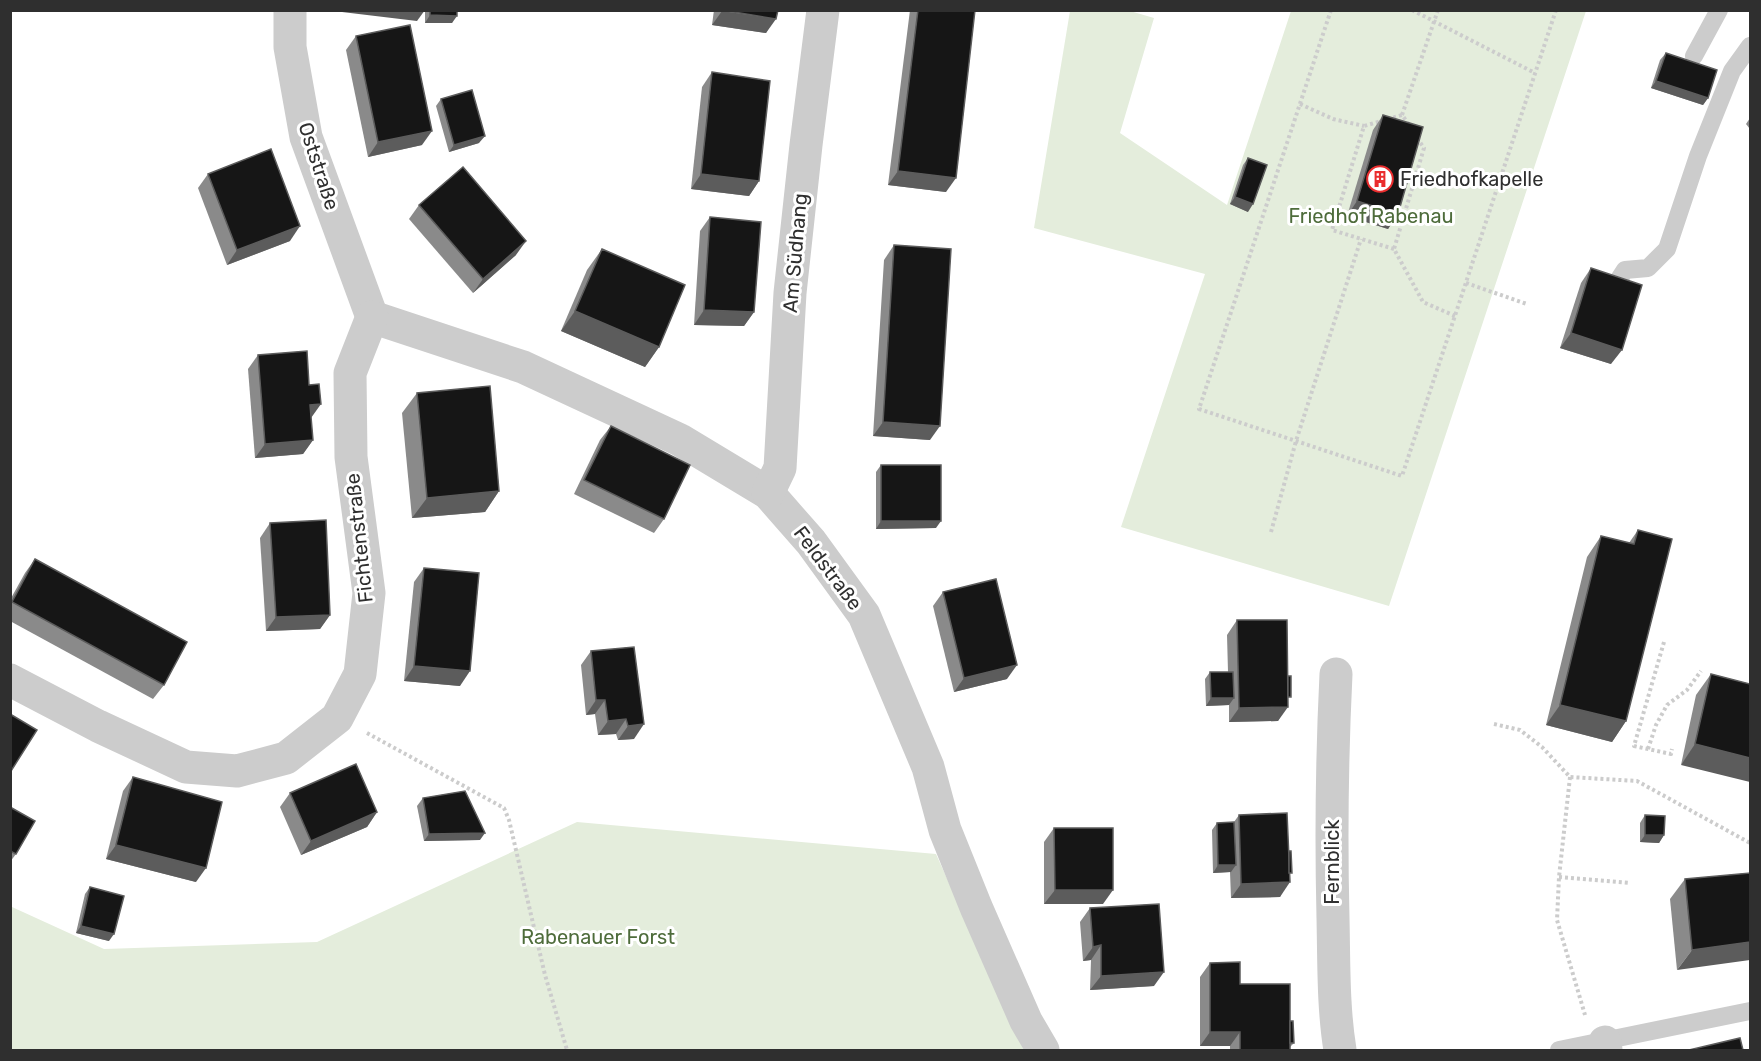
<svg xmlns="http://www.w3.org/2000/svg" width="1761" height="1061" viewBox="0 0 1761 1061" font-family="Rubik,sans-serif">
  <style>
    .green { fill: #e4eddc }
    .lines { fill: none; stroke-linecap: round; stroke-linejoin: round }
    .path { stroke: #ccc; stroke-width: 4; stroke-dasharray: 3 3; stroke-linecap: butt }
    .lane { stroke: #ccc; stroke-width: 18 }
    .street { stroke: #ccc; stroke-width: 33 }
    .wall { fill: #8a8a8a }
    .shaded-wall { fill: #5c5c5c }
    .building { fill: #161616; stroke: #5c5c5c; stroke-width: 1.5 }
    .labels { text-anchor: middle; stroke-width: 6; stroke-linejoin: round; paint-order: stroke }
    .street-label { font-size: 20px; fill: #2f2f2f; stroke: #fff }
    .poi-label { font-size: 20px; fill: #2f2f2f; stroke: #fff; text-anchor: start }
    .park-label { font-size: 20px; fill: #4e6c3b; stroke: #fff }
  </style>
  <rect width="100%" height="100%" fill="#fff"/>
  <!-- green -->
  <g class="green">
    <polygon points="1070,11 1130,11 1154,18 1120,133 1227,205 1291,11 1586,11 1389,606 1121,527 1205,274 1034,228"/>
    <polygon points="577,822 936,854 1024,1050 11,1050 12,907 104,949 317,942"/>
  </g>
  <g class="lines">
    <!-- path -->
    <g class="path">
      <polyline points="1331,10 1199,409 1402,476 1556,10"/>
      <polyline points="1412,10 1535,73"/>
      <polyline points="1300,104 1333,119 1364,126"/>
      <polyline points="1402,115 1438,10"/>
      <polyline points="1417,138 1424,148 1394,249 1423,302 1455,316"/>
      <polyline points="1394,249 1332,230 1364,126 1402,115 1410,126"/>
      <polyline points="1466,283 1527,304"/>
      <polyline points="1271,532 1296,441 1361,239"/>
      <polyline points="1664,642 1634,746 1671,754 1672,749"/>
      <polyline points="1494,724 1520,730 1542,747 1570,777 1637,781 1750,843"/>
      <polyline points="367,733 504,808 509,820 545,975 567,1050"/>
      <polyline points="1648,749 1656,725 1667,705 1687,690 1701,671"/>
      <polyline points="1570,777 1559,877 1557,920 1585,1015"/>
      <polyline points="1559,877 1630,883"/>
    </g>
    <!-- lane -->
    <g class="lane">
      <polyline points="1694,56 1719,10"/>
      <polyline points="1614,287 1625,270 1648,268 1667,249 1698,156 1732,71 1750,46"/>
      <polyline points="1559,1050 1750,1011"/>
    </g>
    <!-- street -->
    <g class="street">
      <polyline points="290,10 290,47 306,137 372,317"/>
      <polyline points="372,317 523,367 680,440 768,493 811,542 864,615 928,767 945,830 976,907 1026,1021 1043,1050"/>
      <polyline points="768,493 780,468 790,293 806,145 823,10"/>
      <path d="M1336,674C1332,755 1331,836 1333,918C1334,962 1333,1007 1340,1050"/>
      <polyline points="10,680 98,726 186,767 237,771 286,758 337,718 360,674 369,593 351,457 350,373 372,317"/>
      <polyline points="1605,1042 1606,1050"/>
    </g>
  </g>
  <!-- wall -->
  <g class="wall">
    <polygon points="425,10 457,10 452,23 425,23"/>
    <polygon points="714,10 778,10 766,33 712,25"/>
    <polygon points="910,10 975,10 946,192 888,185"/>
    <polygon points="356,36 422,145 368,157 346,50"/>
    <polygon points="1666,53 1708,98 1703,105 1651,88 1660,60"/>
    <polygon points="712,72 759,181 749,196 691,189 702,87"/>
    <polygon points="441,99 479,143 449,152 436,106"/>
    <polygon points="1383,115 1398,214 1388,229 1347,216 1373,130"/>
    <polygon points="1750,118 1750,129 1746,124"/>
    <polygon points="1248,158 1248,212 1230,204 1243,165"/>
    <polygon points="208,174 290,241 227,265 198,188"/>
    <polygon points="419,205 516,255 473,293 409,219"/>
    <polygon points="710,217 754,312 744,326 694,325 700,231"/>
    <polygon points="894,245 930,440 873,436 884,260"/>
    <polygon points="602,249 659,347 645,367 561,331 587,270"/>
    <polygon points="1591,268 1611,364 1560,348 1581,283"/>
    <polygon points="258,355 313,440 303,454 255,458 248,369"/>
    <polygon points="417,393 499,491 485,512 412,518 402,413"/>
    <polygon points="611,426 664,519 654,533 574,494 600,440"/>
    <polygon points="881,465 936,528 876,529 876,472"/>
    <polygon points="270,523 330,615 320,629 266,631 260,538"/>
    <polygon points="1638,530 1626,721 1612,742 1546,725 1587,557 1601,536 1629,543"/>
    <polygon points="35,559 164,685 153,699 10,621 10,600 25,573"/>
    <polygon points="424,568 460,686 404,681 414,582"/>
    <polygon points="943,592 1007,679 954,692 933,606"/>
    <polygon points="1237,620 1288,701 1278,721 1229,722 1229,705 1206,706 1205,679 1210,672 1228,672 1227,635"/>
    <polygon points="634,647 634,739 618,740 616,734 598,735 595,714 586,715 581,665 591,651"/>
    <polygon points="1711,674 1750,684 1681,765 1696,695"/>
    <polygon points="133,777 196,882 106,859 123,791"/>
    <polygon points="290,793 377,812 367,827 301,855 280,807"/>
    <polygon points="423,798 480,840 424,841 417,806"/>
    <polygon points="10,807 16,854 10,862"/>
    <polygon points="1239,815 1289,877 1280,897 1231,898 1230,872 1213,873 1212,830 1217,823 1234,822"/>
    <polygon points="1645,815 1664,835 1659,843 1640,842 1640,823"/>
    <polygon points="1054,828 1103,904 1044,904 1044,842"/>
    <polygon points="1750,873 1677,970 1670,899 1685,879"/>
    <polygon points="90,887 109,941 76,933 85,894"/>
    <polygon points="1090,908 1154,986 1090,990 1091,960 1083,961 1080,922"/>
    <polygon points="1210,963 1290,1021 1294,1043 1290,1047 1290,1050 1230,1050 1230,1046 1200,1046 1200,977"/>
  </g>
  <!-- shaded-wall -->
  <g class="shaded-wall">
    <polygon points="343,10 425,10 417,21 342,12"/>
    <polygon points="722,11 776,19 766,33 712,25"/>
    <polygon points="430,15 457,16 452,23 425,23"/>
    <polygon points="1656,81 1708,98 1703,105 1651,88"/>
    <polygon points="432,131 422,145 368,157 378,142"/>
    <polygon points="485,136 479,143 449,152 454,145"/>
    <polygon points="898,171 956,178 946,192 888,185"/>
    <polygon points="701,174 759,181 749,196 691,189"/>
    <polygon points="1235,197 1253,204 1248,212 1230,204"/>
    <polygon points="1357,201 1398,214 1388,229 1347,216"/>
    <polygon points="300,226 290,241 227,265 237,250"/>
    <polygon points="526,241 516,255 473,293 483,279"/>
    <polygon points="704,310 754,312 744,326 694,325"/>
    <polygon points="575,311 659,347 645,367 561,331"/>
    <polygon points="1571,333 1622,350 1611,364 1560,348"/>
    <polygon points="321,404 311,418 310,405"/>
    <polygon points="883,422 940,426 930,440 873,436"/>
    <polygon points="313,440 303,454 255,458 265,444"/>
    <polygon points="499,491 485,512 412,518 427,498"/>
    <polygon points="881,521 941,521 936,528 876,529"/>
    <polygon points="330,615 320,629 266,631 276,617"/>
    <polygon points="1017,665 1007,679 954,692 964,678"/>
    <polygon points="414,666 470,671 460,686 404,681"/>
    <polygon points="1211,698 1234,698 1229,705 1206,706"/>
    <polygon points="596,700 605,700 595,714 586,715"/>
    <polygon points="1560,705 1626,721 1612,742 1546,725"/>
    <polygon points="1288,707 1278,721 1229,722 1239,708"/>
    <polygon points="626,719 616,734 598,735 608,721"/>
    <polygon points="644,724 634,739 618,740 628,726"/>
    <polygon points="1695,744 1750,758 1750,782 1681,765"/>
    <polygon points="377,812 367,827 301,855 311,841"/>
    <polygon points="485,833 480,840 424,841 429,834"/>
    <polygon points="1645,835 1664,835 1659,843 1640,842"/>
    <polygon points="116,845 206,868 196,882 106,859"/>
    <polygon points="1218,865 1236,865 1231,872 1213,873"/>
    <polygon points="1290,882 1280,897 1231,898 1241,884"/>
    <polygon points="1055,890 1113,890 1103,904 1044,904"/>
    <polygon points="81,926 114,934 109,941 76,933"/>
    <polygon points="1750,942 1750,960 1677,970 1692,950"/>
    <polygon points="1101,945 1091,960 1083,961 1093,947"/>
    <polygon points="1164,972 1154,986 1090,990 1101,976"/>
    <polygon points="1210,1032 1240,1032 1230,1046 1200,1046"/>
  </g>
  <!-- building -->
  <g class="building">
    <polygon points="430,10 457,10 457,16 430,15"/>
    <polygon points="722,10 778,10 776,19"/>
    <polygon points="918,10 975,10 956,178 898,171"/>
    <polygon points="410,25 432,131 378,142 356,36"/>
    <polygon points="1666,53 1717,70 1708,98 1656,81"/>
    <polygon points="712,72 770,81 759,181 701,174"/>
    <polygon points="472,90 485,136 454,145 441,99"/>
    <polygon points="1383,115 1423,127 1398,214 1357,201"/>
    <polygon points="271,149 300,226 237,250 208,174"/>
    <polygon points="1248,158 1267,165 1253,204 1235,197"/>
    <polygon points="463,167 526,241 483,279 419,205"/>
    <polygon points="710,217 761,222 754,312 704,310"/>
    <polygon points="894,245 951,249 940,426 883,422"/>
    <polygon points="602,249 685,285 659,347 575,311"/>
    <polygon points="1591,268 1642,285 1622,350 1571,333"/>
    <polygon points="307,351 309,385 319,384 321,404 310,405 313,440 265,444 258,355"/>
    <polygon points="490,386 499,491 427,498 417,393"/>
    <polygon points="611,426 690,465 664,519 584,480"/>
    <rect x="881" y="465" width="60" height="56"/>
    <polygon points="326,520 330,615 276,617 270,523"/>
    <polygon points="1638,530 1672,539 1626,721 1560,705 1601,536 1634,544"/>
    <polygon points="35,559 187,642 164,685 12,602"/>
    <polygon points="424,568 479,573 470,671 414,666"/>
    <polygon points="996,579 1017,665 964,678 943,592"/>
    <polygon points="1237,620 1287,620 1288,707 1239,708"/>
    <polygon points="634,647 644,724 628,726 626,719 608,721 605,700 596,700 591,651"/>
    <polygon points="1210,672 1233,672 1234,698 1211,698"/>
    <polygon points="1711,674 1750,684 1750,758 1695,744"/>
    <rect x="1288" y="676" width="3" height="21"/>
    <polygon points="10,714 37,730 11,771 10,770"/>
    <polygon points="356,764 377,812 311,841 290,793"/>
    <polygon points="133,777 222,802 206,868 116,845"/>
    <polygon points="465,791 485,833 429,834 423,798"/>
    <polygon points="10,807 35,821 16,854 10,851"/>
    <polygon points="1287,813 1290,882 1241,884 1239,815"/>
    <polygon points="1645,815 1665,816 1664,835 1645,835"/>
    <polygon points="1234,822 1236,865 1218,865 1217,823"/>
    <polygon points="1054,828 1113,828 1113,890 1055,890"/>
    <polygon points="1289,851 1291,851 1292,873 1289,873"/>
    <polygon points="1750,873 1750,942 1692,950 1685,879"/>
    <polygon points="90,887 124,896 114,934 81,926"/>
    <polygon points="1159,904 1164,972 1101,976 1101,945 1093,947 1090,908"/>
    <polygon points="1240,962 1240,984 1290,984 1290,1050 1240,1050 1240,1032 1210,1032 1210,963"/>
    <polygon points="1290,1021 1293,1021 1294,1043 1290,1043"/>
    <polygon points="1740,1038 1743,1050 1689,1050"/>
  </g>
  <!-- icons -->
  <defs>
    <g id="building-ring" transform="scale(1.35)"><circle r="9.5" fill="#fff" stroke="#ea2d2e" stroke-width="1.5"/><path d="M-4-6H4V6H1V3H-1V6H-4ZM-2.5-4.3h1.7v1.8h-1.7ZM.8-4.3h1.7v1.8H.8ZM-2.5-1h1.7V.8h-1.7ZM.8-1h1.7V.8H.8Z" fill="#ea2d2e"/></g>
  </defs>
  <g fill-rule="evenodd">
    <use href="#building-ring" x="1380" y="179"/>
  </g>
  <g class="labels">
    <!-- street labels -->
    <g class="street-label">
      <text transform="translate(319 166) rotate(72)" y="7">Oststraße</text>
      <text transform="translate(795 253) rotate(-85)" y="7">Am Südhang</text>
      <text transform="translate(359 538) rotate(-96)" y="7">Fichtenstraße</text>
      <text transform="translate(828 568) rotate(53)" y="7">Feldstraße</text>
      <text transform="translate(1332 862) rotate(-90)" y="7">Fernblick</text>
    </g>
    <!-- poi labels -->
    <g class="poi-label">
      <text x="1400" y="186">Friedhofkapelle</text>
    </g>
    <!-- park labels -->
    <g class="park-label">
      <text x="1371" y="223">Friedhof Rabenau</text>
      <text x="598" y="944">Rabenauer Forst</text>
    </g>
  </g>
  <!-- border -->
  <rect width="1761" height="1061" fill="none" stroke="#2f2f2f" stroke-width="24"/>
</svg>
